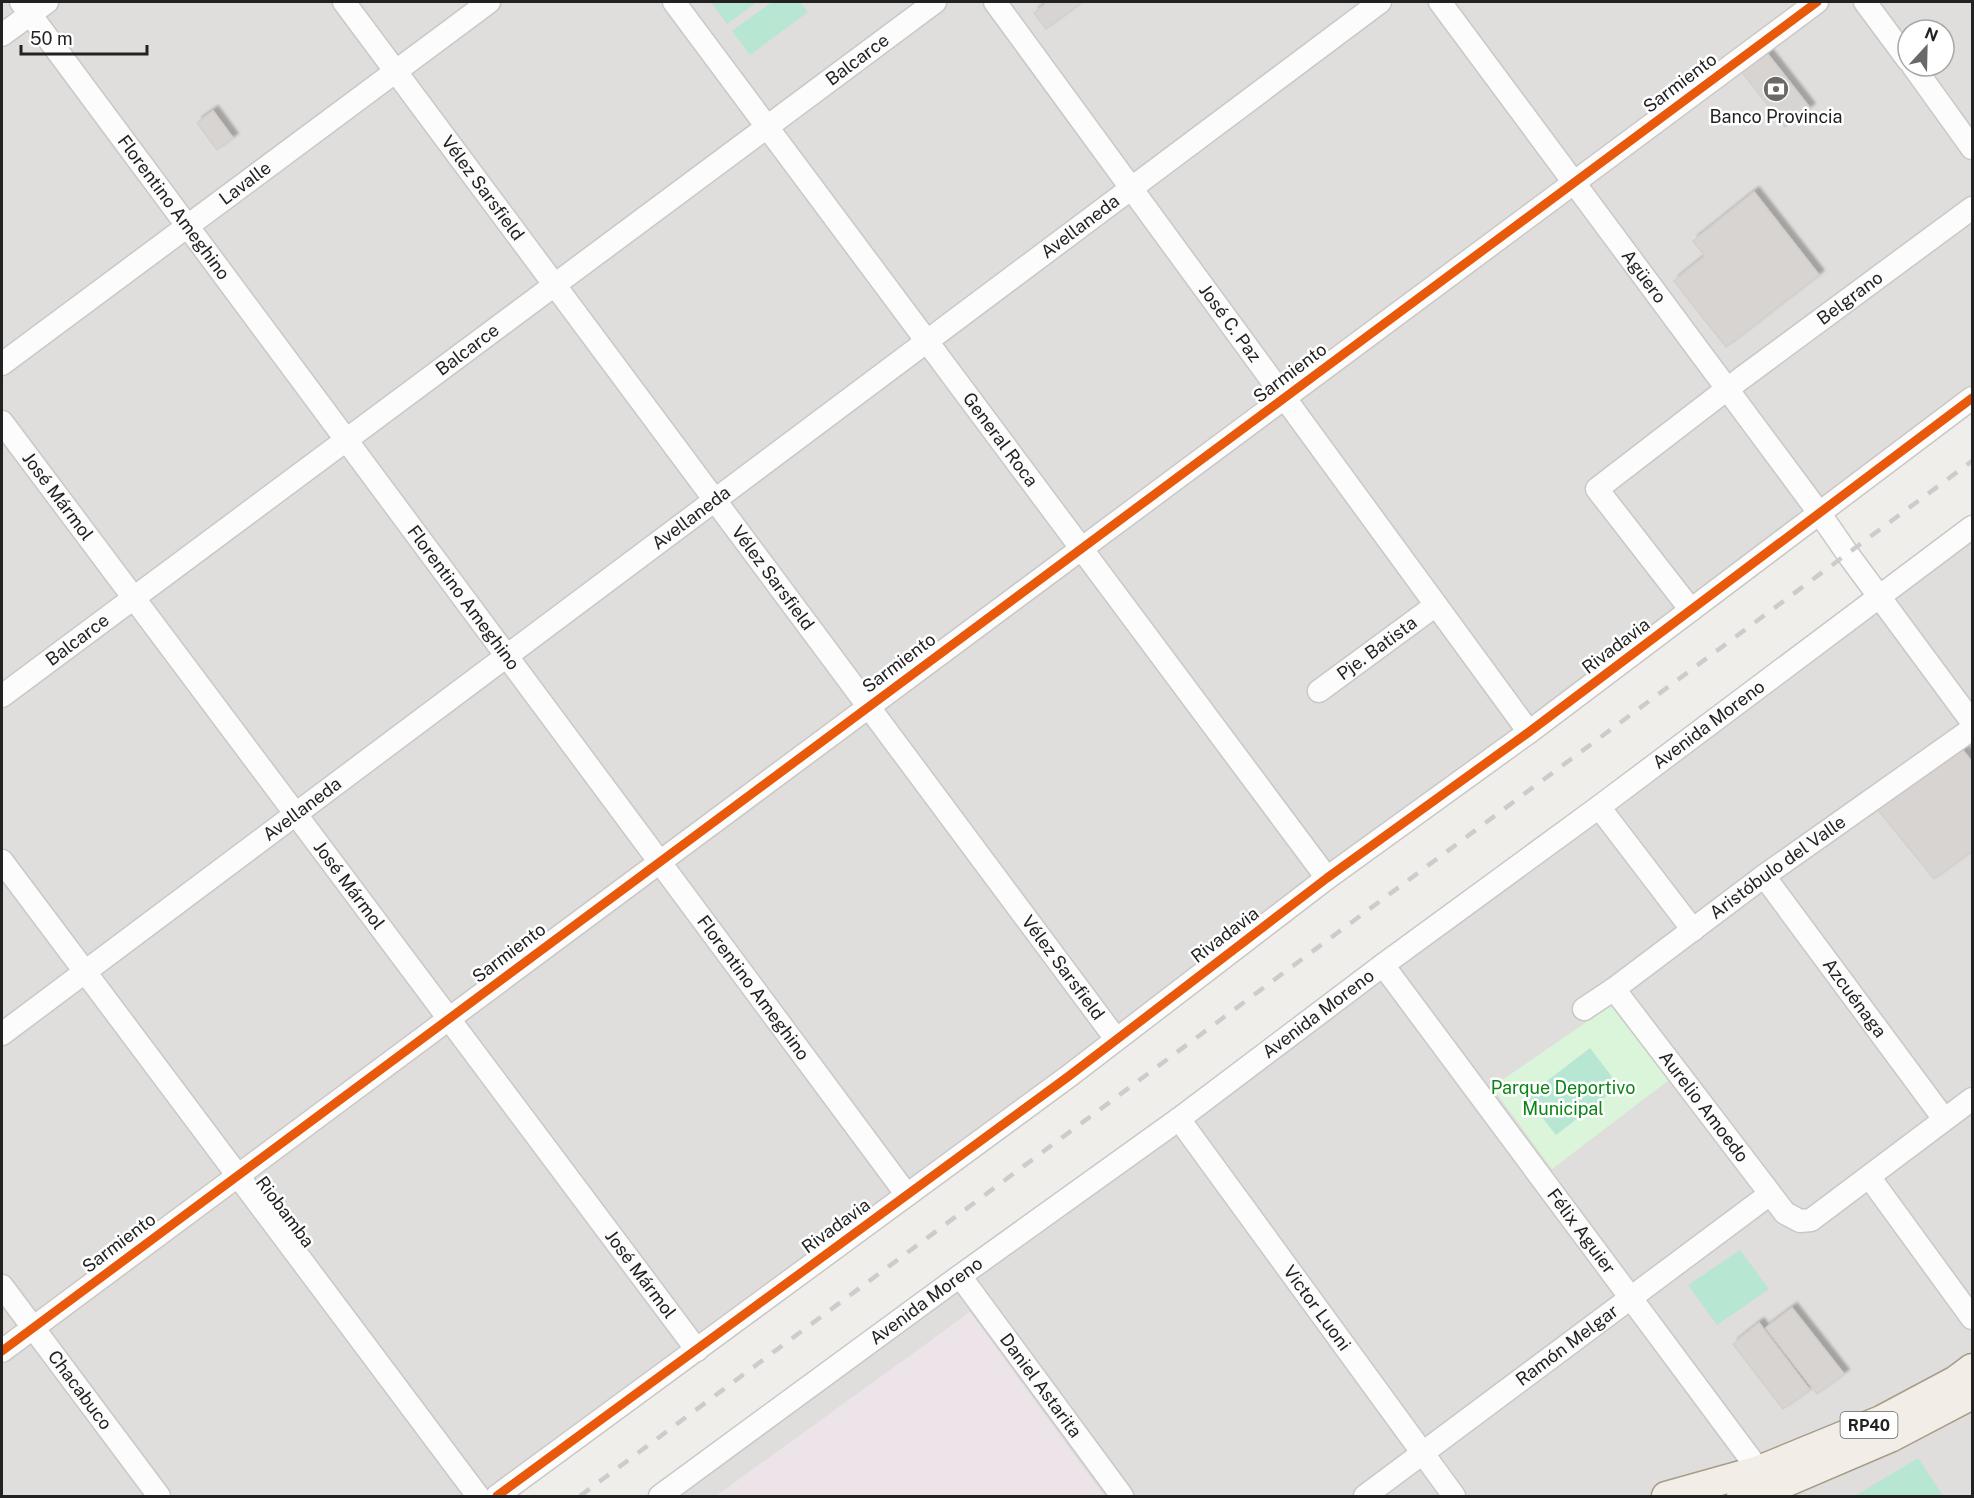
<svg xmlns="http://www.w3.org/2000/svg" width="1974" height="1498" viewBox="0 0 1974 1498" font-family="'Public Sans',sans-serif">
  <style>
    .residential { fill: #dfdedc; fill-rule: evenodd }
    .industrial { fill: #ede4e9 }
    .park { fill: #daf5da }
    .pitch { fill: #b7e6d2 }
    .building { fill: #d7d4d2; stroke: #d3d0cc; stroke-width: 1.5; filter: url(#shadow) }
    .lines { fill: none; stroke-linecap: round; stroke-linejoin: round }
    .minor-casing { stroke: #c9c8c7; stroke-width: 25 }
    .major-casing { stroke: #a79c86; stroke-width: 31 }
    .minor { stroke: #fdfcfc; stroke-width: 22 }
    .major { stroke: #f3ede7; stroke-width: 28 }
    .rail { stroke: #ccc; stroke-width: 4.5; stroke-dasharray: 12 12; stroke-linecap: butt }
    .cycleway-casing { stroke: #fff; stroke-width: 13 }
    .cycleway { stroke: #e8590c; stroke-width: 9 }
    .labels { text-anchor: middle; stroke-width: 5; stroke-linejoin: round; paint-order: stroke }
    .shield { fill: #fff; stroke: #646464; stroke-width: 1.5 }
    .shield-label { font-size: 16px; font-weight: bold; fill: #222 }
    .street-label { font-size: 18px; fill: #222; stroke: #fff }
    .poi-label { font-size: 18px; fill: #222; stroke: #fff }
    .park-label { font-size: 18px; fill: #0c8416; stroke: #fff }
  </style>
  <defs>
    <filter id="shadow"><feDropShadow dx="5" dy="-5" stdDeviation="1.5" flood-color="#0004"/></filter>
  </defs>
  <rect width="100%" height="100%" fill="#f0eeeb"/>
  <!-- residential -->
  <g class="residential">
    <path d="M2,2H1972V398L497,1496H2ZM1908,30H1944V66H1908Z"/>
    <polygon points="1972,527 1972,1496 660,1496"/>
  </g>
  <!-- industrial -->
  <polygon class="industrial" points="970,1312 1104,1496 716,1496"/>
  <!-- park -->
  <polygon class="park" points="1613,1004 1669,1080 1552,1169 1492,1087"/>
  <!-- pitch -->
  <g class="pitch">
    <polygon points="711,2 757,2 727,24"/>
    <polygon points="772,2 800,2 808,12 750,55 732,31"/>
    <polygon points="1590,1048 1619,1086 1556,1135 1526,1097"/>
    <polygon points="1740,1250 1769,1289 1717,1325 1688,1285"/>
    <polygon points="1918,1458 1943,1496 1855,1496"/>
  </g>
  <!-- building -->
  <g class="building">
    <polygon points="1048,2 1082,2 1046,29 1034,13"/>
    <polygon points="1766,52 1810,108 1785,127 1741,71"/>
    <polygon points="213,111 233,138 217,150 197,123"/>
    <polygon points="1754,192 1819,275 1726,347 1674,281 1705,256 1693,241"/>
    <polygon points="1961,748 1972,762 1972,851 1934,879 1877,809"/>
    <polygon points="1792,1308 1844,1374 1817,1394 1766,1328"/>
    <polygon points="1759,1323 1810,1390 1783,1409 1733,1344"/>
  </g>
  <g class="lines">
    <!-- minor casing -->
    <g class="minor-casing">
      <g id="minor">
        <path id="s1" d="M21,2L907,1195"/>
        <path id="s2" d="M344,2L1116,1039"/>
        <path id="s3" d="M674,2L1327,878"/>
        <path id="s4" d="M995,2L1529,732"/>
        <path id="s5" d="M1440,2L1820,514L1847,553L1972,722"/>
        <polyline points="1865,2 1908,60"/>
        <polyline points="2,35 47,2"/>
        <polyline points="1913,66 1972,148"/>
        <path id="s6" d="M2,364L489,2"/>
        <path id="s7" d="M2,422L697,1350"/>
        <path id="s8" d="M1691,610L1597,489L1727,389L1972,208"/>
        <path id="s9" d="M1319,691L1436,605"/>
        <path id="s10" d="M2,696L935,2"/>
        <polyline points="1599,807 1693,930"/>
        <polyline points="2,861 478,1496"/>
        <path id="s11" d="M1764,876L1944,1119"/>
        <path id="s12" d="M1383,965L1767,1481"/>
        <path id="s13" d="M1614,989L1785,1213L1800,1221L1811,1220L1972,1099"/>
        <path id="s14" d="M1584,1009L1614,989L1764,876L1972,729"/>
        <path id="s15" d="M2,1034L1380,2"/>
        <path id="s16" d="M1179,1119L1454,1496"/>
        <polyline points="1870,1178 1972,1318"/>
        <path id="s17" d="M960,1276L1122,1496"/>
        <path id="s18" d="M2,1286L159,1496"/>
        <polyline points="2,1351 1817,2"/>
        <polyline points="497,1496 1069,1076 1327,878 1529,732 1972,398"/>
        <path id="s19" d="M660,1496L960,1276L1179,1119L1383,965L1599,807L1972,527"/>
        <path id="s20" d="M1365,1496L1770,1194"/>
      </g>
    </g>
    <!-- major casing -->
    <g class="major-casing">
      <g id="major">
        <polyline points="1666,1496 1759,1470 1881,1420 1956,1380 1972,1368"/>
        <polyline points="1741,1496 1773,1488 1890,1438 1972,1395"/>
      </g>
    </g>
    <!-- minor -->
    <use href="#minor" class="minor"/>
    <!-- major -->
    <use href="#major" class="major"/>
    <!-- rail -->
    <polyline class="rail" points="580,1496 1972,461"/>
    <!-- cycleway casing -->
    <g class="cycleway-casing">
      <g id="cycleway">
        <polyline points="2,1351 1817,2"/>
        <polyline points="497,1496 1069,1076 1327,878 1529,732 1972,398"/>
      </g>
    </g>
    <!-- cycleway -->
    <use href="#cycleway" class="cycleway"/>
  </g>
  <!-- icons -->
  <defs>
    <g id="bank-disc" transform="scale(1.35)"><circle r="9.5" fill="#6a6968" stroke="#fff"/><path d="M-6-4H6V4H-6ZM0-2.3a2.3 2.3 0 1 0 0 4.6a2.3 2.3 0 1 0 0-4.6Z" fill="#fff"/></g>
  </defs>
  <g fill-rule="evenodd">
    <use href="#bank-disc" x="1776" y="89"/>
  </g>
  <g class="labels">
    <!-- shield labels -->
    <rect class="shield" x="1840.5" y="1412" width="57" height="26" rx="4.5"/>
    <g class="shield-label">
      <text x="1869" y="1431">RP40</text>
    </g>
    <!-- street labels -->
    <g class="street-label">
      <text dy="6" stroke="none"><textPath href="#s10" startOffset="1066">Balcarce</textPath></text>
      <text transform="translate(1680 83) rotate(-37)" y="6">Sarmiento</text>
      <text dy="6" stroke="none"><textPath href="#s6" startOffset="303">Lavalle</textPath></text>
      <text dy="6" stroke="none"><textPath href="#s2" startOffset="232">Vélez Sarsfield</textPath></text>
      <text dy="6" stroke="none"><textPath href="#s1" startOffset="256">Florentino Ameghino</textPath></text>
      <text dy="6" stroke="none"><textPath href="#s15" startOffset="1347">Avellaneda</textPath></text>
      <text dy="6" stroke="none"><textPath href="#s5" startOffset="342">Agüero</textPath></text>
      <text dy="6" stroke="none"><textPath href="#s8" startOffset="470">Belgrano</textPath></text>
      <text dy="6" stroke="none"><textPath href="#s4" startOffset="398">José C. Paz</textPath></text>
      <text dy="6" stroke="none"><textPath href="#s10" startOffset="580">Balcarce</textPath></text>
      <text transform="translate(1290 373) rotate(-37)" y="6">Sarmiento</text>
      <text dy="6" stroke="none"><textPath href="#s3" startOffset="546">General Roca</textPath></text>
      <text dy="6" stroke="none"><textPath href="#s7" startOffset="93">José Mármol</textPath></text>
      <text dy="6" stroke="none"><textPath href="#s15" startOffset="861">Avellaneda</textPath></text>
      <text dy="6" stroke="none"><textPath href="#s2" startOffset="718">Vélez Sarsfield</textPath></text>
      <text dy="6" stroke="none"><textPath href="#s1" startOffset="742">Florentino Ameghino</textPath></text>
      <text dy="6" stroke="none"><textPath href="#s10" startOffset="94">Balcarce</textPath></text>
      <text transform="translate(1616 646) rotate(-37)" y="6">Rivadavia</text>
      <text dy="6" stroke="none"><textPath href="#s9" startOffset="72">Pje. Batista</textPath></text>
      <text transform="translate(899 663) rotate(-37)" y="6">Sarmiento</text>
      <text dy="6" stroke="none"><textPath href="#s19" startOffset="1302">Avenida Moreno</textPath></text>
      <text dy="6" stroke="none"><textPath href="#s15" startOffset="375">Avellaneda</textPath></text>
      <text dy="6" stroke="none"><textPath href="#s14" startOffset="240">Aristóbulo del Valle</textPath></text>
      <text dy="6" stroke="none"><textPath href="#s7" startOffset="579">José Mármol</textPath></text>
      <text transform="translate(1225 935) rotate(-37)" y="6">Rivadavia</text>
      <text transform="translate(509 953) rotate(-37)" y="6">Sarmiento</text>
      <text dy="6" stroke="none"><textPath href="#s2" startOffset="1204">Vélez Sarsfield</textPath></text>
      <text dy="6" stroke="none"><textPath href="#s1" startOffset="1228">Florentino Ameghino</textPath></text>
      <text dy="6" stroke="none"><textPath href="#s11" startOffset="152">Azcuénaga</textPath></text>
      <text dy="6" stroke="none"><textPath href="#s19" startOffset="816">Avenida Moreno</textPath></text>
      <text dy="6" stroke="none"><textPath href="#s13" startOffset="148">Aurelio Amoedo</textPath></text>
      <text transform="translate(285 1212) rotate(53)" y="6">Riobamba</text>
      <text transform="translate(836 1226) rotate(-36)" y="6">Rivadavia</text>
      <text dy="6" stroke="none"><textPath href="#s12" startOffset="332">Félix Aguier</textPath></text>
      <text transform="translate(119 1243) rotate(-37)" y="6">Sarmiento</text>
      <text dy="6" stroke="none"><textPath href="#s7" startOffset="1065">José Mármol</textPath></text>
      <text dy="6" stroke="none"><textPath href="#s19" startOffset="330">Avenida Moreno</textPath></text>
      <text dy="6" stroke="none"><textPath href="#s16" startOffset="234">Victor Luoni</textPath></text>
      <text dy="6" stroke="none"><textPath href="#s20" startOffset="252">Ramón Melgar</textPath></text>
      <text dy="6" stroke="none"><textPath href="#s17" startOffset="136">Daniel Astarita</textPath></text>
      <text dy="6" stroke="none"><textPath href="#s18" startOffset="130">Chacabuco</textPath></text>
    </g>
    <!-- poi labels -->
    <g class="poi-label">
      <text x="1776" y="123">Banco Provincia</text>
    </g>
    <!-- park labels -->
    <g class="park-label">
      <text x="1563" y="1094">Parque Deportivo<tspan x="1563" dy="21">Municipal</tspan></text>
    </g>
  </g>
  <!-- border -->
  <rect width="1974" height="1498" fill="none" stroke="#222222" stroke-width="6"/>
  <!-- north arrow -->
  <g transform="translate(1926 48) rotate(22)"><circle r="28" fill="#ffffff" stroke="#a7a7a7" stroke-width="1.5"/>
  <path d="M0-4.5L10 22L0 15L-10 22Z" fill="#6a6968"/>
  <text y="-9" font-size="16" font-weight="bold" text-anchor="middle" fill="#222222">N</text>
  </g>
  <!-- scale -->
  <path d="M21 45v9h126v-9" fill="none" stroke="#222222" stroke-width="3"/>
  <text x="30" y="45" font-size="18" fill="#222222" stroke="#ffffff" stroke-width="4.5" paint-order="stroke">50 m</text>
</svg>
